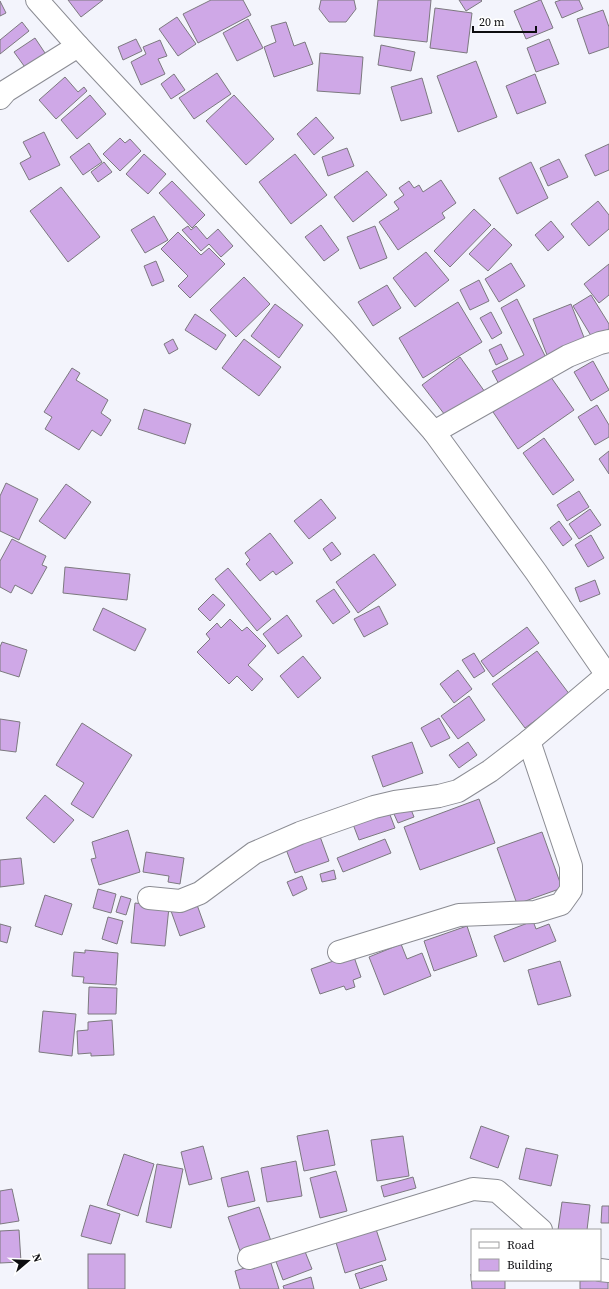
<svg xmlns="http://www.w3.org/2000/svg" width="609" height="1289" viewBox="0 0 609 1289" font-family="'Source Serif 4',serif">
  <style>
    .building { fill: #cfa8e7; stroke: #7c797f }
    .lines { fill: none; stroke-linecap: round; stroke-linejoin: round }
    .minor-casing { stroke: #8b8c93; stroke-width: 24 }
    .major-casing { stroke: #8b8c93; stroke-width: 24 }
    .minor { stroke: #fff; stroke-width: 22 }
    .major { stroke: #fff; stroke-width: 22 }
  </style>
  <rect width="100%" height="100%" fill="#f3f4fc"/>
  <!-- building -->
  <g class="building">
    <polygon points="68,0 103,0 81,17"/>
    <polygon points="211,0 243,0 251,15 198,43 183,14"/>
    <polygon points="321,0 354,0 356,9 346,22 329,22 319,9"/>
    <polygon points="378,0 431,0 427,42 374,36"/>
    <polygon points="459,0 481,0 482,1 466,11"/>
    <polygon points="540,0 541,0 553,28 526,39 514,11"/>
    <polygon points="561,0 579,0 583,9 562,18 555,2"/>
    <polygon points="0,1 6,13 0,16"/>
    <polygon points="435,8 472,13 467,53 430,48"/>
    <polygon points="603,10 609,27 609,47 589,54 577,19"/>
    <polygon points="177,17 196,44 178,56 159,29"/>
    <polygon points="248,19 263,48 237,61 223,33"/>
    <polygon points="22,22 29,31 0,54 0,40"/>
    <polygon points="286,22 294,46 305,42 313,64 274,77 264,47 276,42 271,26"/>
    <polygon points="35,38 47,56 27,70 14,52"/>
    <polygon points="136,39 142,51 123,60 118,47"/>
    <polygon points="549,39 559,64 536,72 527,48"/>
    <polygon points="160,40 167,56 158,59 165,74 141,85 131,62 146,54 143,47"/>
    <polygon points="381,45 415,52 411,71 378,65"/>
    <polygon points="320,53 363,57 360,94 317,91"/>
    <polygon points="476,61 497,117 458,132 437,76"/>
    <polygon points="217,73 231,94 194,119 179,98"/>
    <polygon points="174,74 185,90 171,99 161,84"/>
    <polygon points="535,74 546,103 517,114 506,86"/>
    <polygon points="65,77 78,92 84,87 87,91 56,119 39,100"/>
    <polygon points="422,78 432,113 401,121 391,87"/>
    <polygon points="90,95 106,114 77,139 61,120"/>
    <polygon points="234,95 274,139 246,165 206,121"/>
    <polygon points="316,117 334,138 314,155 297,134"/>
    <polygon points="44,132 60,165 29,180 20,163 31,157 23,142"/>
    <polygon points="120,138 125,143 130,139 141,151 120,171 103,154"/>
    <polygon points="89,143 102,162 83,175 70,157"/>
    <polygon points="609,144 609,170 595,176 585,155"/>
    <polygon points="347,148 354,166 328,176 322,157"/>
    <polygon points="144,154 166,174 148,194 126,174"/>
    <polygon points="295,154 327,195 291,224 259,182"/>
    <polygon points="559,159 568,177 548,186 540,168"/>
    <polygon points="104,162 112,172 98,182 91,172"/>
    <polygon points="531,162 548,198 517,214 499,178"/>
    <polygon points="367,171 387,195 353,222 334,197"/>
    <polygon points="441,180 456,203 442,213 445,218 398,250 379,222 399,209 394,202 404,195 399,188 409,181 414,188 419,185 423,192"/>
    <polygon points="172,181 205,215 192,228 159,193"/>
    <polygon points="61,187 100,237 68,262 30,211"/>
    <polygon points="598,201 609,215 609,229 589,246 571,224"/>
    <polygon points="474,209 491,225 450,267 434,251"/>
    <polygon points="154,216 168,240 145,253 131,230"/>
    <polygon points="551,221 564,237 548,251 535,235"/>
    <polygon points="321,225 339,250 324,261 305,237"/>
    <polygon points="188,226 191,230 196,226 207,239 218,229 233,246 221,257 209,244 201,251 182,230"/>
    <polygon points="375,226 387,258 360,269 347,237"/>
    <polygon points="494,228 512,245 488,271 469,254"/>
    <polygon points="178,232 201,255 209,248 225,264 190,298 178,286 188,276 161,249"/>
    <polygon points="426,252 449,280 415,307 393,278"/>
    <polygon points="156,261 164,281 152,286 144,266"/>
    <polygon points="511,263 525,286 499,302 485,279"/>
    <polygon points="609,264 609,295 599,303 584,284"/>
    <polygon points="244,277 270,304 236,337 210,310"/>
    <polygon points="479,280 489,301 470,310 460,290"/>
    <polygon points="387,285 401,308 373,326 358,302"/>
    <polygon points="591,295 609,324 609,329 593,339 573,306"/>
    <polygon points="517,299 549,364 501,388 492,371 524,355 501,308"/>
    <polygon points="458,302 482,342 423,378 399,338"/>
    <polygon points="275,304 303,325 279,358 251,336"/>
    <polygon points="571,304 585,340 547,355 533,319"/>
    <polygon points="491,312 502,333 492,339 480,318"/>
    <polygon points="195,314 226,335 216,350 185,330"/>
    <polygon points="173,339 178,349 169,354 164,344"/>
    <polygon points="244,339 281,367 259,396 222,368"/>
    <polygon points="501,344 508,359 496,365 489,350"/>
    <polygon points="460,357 485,392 448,419 422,385"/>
    <polygon points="593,361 609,390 591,401 574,372"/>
    <polygon points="72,368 80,373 76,380 108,400 101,413 111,420 101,436 92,430 79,450 45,429 52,417 44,412"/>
    <polygon points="548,373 574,410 518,449 493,412"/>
    <polygon points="597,405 609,425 609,437 595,445 578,417"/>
    <polygon points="144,409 191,424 185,444 138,429"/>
    <polygon points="544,438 574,480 553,495 523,453"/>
    <polygon points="609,451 609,474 599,459"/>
    <polygon points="6,483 38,499 19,540 0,531 0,496"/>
    <polygon points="66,484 91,502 65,539 39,521"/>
    <polygon points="579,491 589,507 567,521 557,505"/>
    <polygon points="321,499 336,518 309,539 294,521"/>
    <polygon points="590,509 601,525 579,539 569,524"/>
    <polygon points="559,521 572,539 563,546 550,528"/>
    <polygon points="270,533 293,563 276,575 273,571 260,581 246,564 250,560 245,553"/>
    <polygon points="591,535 604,558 588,567 575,545"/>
    <polygon points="12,539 46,556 42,565 47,567 32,594 15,585 11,593 0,587 0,561"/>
    <polygon points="332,542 341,554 331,561 323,549"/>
    <polygon points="374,554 396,585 358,613 336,582"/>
    <polygon points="65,567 130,574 127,600 63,593"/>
    <polygon points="228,568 271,619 257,631 215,579"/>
    <polygon points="595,580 600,594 580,602 575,588"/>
    <polygon points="334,589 350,612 333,624 316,601"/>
    <polygon points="213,594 225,605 210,621 198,609"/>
    <polygon points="379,606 388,624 364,637 354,619"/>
    <polygon points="103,608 146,629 135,651 93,630"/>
    <polygon points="287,615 302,636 278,654 263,634"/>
    <polygon points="230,619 242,631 247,627 266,646 248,665 263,679 252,691 237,676 229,684 197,652 210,639 206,634 217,623 221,628"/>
    <polygon points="527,627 539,643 493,677 481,661"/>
    <polygon points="2,642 27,650 19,677 0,671 0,647"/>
    <polygon points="537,651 570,695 525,728 492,684"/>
    <polygon points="474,653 485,671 474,678 462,660"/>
    <polygon points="303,656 321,678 298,698 280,676"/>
    <polygon points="458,670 472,689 454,703 440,684"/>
    <polygon points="469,696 485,720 458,739 441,716"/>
    <polygon points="439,718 450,738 431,747 421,728"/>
    <polygon points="0,719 20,722 16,752 0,750"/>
    <polygon points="82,723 132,755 93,818 71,804 84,783 56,765"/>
    <polygon points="412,742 423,773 383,787 372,756"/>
    <polygon points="468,742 477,755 459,768 449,755"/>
    <polygon points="45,795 74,820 54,843 26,818"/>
    <polygon points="479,799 495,843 420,870 404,827"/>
    <polygon points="387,807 395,828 359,840 351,819"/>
    <polygon points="410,807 414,817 398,823 394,814"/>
    <polygon points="128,830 140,872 99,885 91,859 96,858 92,842"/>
    <polygon points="318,831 329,861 295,873 284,844"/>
    <polygon points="542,832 562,888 517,904 497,848"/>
    <polygon points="385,839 391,853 343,872 337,858"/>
    <polygon points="146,852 184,858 180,884 168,882 169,876 143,872"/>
    <polygon points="21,858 24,884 0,887 0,860"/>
    <polygon points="334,870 336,879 322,882 320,874"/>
    <polygon points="302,876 307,889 293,896 287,882"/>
    <polygon points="98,889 116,894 111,913 93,908"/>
    <polygon points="45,895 72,904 62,935 35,926"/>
    <polygon points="121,896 131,899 126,915 116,912"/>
    <polygon points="196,902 205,927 180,936 171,911"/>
    <polygon points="135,903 169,907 165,946 131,943"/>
    <polygon points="108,917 123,921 117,944 102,939"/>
    <polygon points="533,921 536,929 549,924 556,941 504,962 494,936"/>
    <polygon points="0,924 11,927 7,943 0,941"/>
    <polygon points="467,926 477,956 434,971 424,941"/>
    <polygon points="401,944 407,959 422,953 431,976 384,995 369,957"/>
    <polygon points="85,950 118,953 116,985 83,983 84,977 72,976 74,952 85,953"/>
    <polygon points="353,954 361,977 353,980 355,987 346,990 344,986 320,994 311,969"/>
    <polygon points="560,961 571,996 538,1005 528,970"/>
    <polygon points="89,987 117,988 116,1014 88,1014"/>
    <polygon points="43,1011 76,1014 72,1056 39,1052"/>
    <polygon points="112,1020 114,1055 91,1056 91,1053 78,1054 77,1031 88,1030 88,1022"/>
    <polygon points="481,1126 509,1136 498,1168 470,1158"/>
    <polygon points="328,1130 335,1165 304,1171 297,1136"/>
    <polygon points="403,1136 409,1176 377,1181 371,1140"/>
    <polygon points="203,1146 212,1179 189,1185 181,1152"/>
    <polygon points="526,1148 558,1155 551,1186 519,1179"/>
    <polygon points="124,1154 154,1164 138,1216 107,1205"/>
    <polygon points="296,1161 302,1196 267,1202 261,1168"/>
    <polygon points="157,1164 183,1169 171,1228 146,1222"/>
    <polygon points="248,1171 255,1201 228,1207 221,1178"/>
    <polygon points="336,1171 347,1211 320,1218 310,1178"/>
    <polygon points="413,1177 416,1188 384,1197 381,1186"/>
    <polygon points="12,1189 19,1221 0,1224 0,1191"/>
    <polygon points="562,1202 590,1205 587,1230 558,1230"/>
    <polygon points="90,1205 120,1214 111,1244 81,1236"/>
    <polygon points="602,1206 609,1206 609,1223 601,1223"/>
    <polygon points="259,1207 271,1241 240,1251 228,1217"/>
    <polygon points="375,1226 386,1260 345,1273 335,1239"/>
    <polygon points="19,1230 21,1262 0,1263 0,1231"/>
    <polygon points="304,1249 312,1269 283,1280 275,1259"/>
    <rect x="88" y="1254" width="37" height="35"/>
    <polygon points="270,1260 279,1289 240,1289 235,1271"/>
    <polygon points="382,1265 387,1280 360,1289 355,1274"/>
    <polygon points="471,1274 472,1280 505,1280 505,1289 472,1289"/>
    <polygon points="311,1277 314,1289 284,1289 283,1286"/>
    <polygon points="608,1280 608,1289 580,1289 580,1281"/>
  </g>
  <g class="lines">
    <!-- minor casing -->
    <g class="minor-casing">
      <g id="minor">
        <polyline points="0,98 6,91 78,46"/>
        <polyline points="434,432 568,356 600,343 609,341"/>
        <polyline points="149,898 180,901 200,893 254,853 300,833 374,807 395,802 439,796 458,791 490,771 529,741 607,675"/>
        <polyline points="339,952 459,915 535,912 561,904 571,890 571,866 529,741"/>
        <polyline points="249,1258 473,1189 497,1191 541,1230"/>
        <polyline points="600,1270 609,1271"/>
      </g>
    </g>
    <!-- major casing -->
    <g class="major-casing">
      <polyline id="major" points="37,0 78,46 342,328 434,432 536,572 609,678"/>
    </g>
    <!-- minor -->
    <use href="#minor" class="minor"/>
    <!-- major -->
    <use href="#major" class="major"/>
  </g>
  <!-- legend -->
  <rect x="471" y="1229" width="130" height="52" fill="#ffffff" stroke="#9e9e9f"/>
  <rect x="479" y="1242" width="20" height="6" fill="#ffffff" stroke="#9e9e9f"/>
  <text x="507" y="1249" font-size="12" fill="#0d0d10">Road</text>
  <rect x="479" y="1259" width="20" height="12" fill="#cfa8e7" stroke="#9e9e9f"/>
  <text x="507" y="1269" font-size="12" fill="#0d0d10">Building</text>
  <!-- north arrow -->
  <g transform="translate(28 1261) rotate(71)" stroke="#ffffff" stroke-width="3" paint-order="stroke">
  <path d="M0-3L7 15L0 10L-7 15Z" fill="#0d0d10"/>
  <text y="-6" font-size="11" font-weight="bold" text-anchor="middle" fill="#0d0d10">N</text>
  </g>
  <!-- scale -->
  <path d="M473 26v6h63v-6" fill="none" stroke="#0d0d10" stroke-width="2"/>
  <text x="479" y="26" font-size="12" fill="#0d0d10" stroke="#ffffff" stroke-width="3" paint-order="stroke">20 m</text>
</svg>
